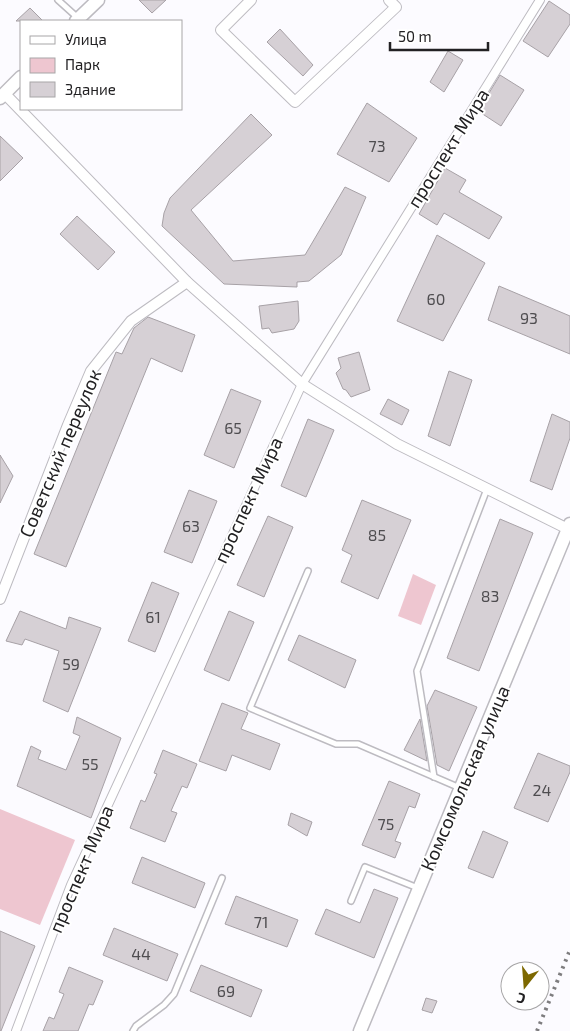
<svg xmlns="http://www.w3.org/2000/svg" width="570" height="1031" viewBox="0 0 570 1031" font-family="'Exo 2',sans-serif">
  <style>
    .green { fill: #eec6d0 }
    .building { fill: #d6d0d5; stroke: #a7a1a6 }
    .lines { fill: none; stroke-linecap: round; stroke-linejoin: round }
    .service-casing { stroke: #bdbbc1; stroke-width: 8 }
    .pedestrian-casing { stroke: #bdbbc1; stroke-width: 10 }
    .minor-casing { stroke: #bdbbc1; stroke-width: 12 }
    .tertiary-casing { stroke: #bdbbc1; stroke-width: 15 }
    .service { stroke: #fff; stroke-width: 5 }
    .pedestrian { stroke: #fff; stroke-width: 8 }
    .minor { stroke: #fff; stroke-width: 10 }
    .tertiary { stroke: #fff; stroke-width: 12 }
    .rail { stroke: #7e7d7f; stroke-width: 4; stroke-dasharray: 2.5 5; stroke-linecap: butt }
    .labels { text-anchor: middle; stroke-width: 4; stroke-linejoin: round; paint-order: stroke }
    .number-label { font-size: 16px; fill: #4f4d50 }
    .street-label { font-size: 19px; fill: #222123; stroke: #fff }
  </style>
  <rect width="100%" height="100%" fill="#fcfbff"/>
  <!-- green -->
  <g class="green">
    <polygon points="413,574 436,585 421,625 398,616"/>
    <polygon points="0,809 75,840 40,925 0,909"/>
  </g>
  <!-- building -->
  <g class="building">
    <polygon points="139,0 166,0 152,13"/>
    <polygon points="549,1 570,15 570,24 548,57 523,41"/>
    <polygon points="30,8 43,21 16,21"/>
    <polygon points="280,29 313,65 303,76 267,42"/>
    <polygon points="448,51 463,60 444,92 430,82"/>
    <polygon points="500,75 524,90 501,126 478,111"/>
    <polygon points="367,103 417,138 389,182 337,154"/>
    <polygon points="251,114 272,135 191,210 233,261 305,255 345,187 366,197 341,255 309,281 297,282 297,287 224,284 162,226 164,213 170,198"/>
    <polygon points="0,136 23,158 0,181"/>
    <polygon points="445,168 466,180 459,192 502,217 489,239 444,213 437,225 419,214"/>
    <polygon points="77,216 115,252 98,270 60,234"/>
    <polygon points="437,235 485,263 443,341 397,321"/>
    <polygon points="499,286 570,316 570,354 488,320"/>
    <polygon points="298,301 299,321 294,329 272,333 269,328 262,329 259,306"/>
    <polygon points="148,317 195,335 182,372 151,358 66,567 34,554 116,352 122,354 134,328"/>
    <polygon points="359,352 370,390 351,397 346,390 343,389 336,373 341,368 338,358"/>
    <polygon points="449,371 472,380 450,446 428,436"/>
    <polygon points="231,389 261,401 234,468 204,455"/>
    <polygon points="388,399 409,410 402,425 380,414"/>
    <polygon points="552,414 570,422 570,438 552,490 530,481"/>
    <polygon points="308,419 334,430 306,497 281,486"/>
    <polygon points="0,455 13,476 0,503"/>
    <polygon points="189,490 217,501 192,563 164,552"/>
    <polygon points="362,500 411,520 378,599 341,582 352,555 342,550"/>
    <polygon points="268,516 293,527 264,597 237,585"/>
    <polygon points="500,519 533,533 479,671 447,658"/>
    <polygon points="152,582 179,593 155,652 128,641"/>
    <polygon points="20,611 66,629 69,617 101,628 68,712 43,701 59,651 25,639 22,645 6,641"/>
    <polygon points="229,611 254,622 229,681 204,670"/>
    <polygon points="299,635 356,660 345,688 288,660"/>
    <polygon points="435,690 477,707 449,771 437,765 427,706"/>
    <polygon points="222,703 248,713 241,729 280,744 270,770 232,755 226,771 199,761"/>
    <polygon points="77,717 121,738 91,818 17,786 31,746 41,751 38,759 66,770 80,736 73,733"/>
    <polygon points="420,719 427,761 404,750"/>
    <polygon points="163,750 197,764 187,788 182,786 171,811 177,813 165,842 130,828 141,800 145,802 157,774 154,773"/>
    <polygon points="538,753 570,766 570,772 548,822 514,808"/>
    <polygon points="389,781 420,794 415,808 409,806 395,841 401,843 395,858 362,845"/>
    <polygon points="291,813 312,822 307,836 288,825"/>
    <polygon points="483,831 508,842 493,878 468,868"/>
    <polygon points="142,857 205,883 195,908 132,883"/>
    <polygon points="374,889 398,898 374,958 315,934 326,909 360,923"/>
    <polygon points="236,896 298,920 287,947 225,924"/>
    <polygon points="114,928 178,954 167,981 103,955"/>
    <polygon points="0,931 35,946 1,1031 0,1031"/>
    <polygon points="201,965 262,990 251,1017 190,991"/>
    <polygon points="69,967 103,981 93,1005 89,1004 78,1031 43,1031 49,1017 54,1019 64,994 59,992"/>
    <polygon points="426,998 437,1001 432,1013 422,1010"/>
  </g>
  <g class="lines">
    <!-- service casing -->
    <g class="service-casing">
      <g id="service">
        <polyline points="58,0 78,18"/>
        <polyline points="308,571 250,708 336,744 358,744 460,788"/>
        <polyline points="434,777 417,671 487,489"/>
        <polyline points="351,901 365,867 418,888"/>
        <polyline points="133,1031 136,1026 164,1005 174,994 222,878"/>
      </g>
    </g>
    <!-- pedestrian casing -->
    <g class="pedestrian-casing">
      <polyline id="pedestrian" points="16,1031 71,885 302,384 540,0"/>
    </g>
    <!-- minor casing -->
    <g class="minor-casing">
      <g id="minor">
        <polyline points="251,0 221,30 295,102 396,7 389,0"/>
        <polyline points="5,94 187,282 302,384 397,444 568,529"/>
        <polyline points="0,599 68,425 91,371 131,321 187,282"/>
      </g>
    </g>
    <!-- tertiary casing -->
    <g class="tertiary-casing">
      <g id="tertiary">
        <polyline points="76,21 98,0"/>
        <polyline points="0,98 21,77"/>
        <polyline points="360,1031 570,524"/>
      </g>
    </g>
    <!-- service -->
    <use href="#service" class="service"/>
    <!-- pedestrian -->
    <use href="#pedestrian" class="pedestrian"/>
    <!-- minor -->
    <use href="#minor" class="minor"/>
    <!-- tertiary -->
    <use href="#tertiary" class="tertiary"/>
    <!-- rail -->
    <polyline class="rail" points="537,1031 570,950"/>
  </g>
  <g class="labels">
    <!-- number labels -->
    <g class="number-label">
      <text x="377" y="152">73</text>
      <text x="436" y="305">60</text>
      <text x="529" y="324">93</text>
      <text x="233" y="434">65</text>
      <text x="191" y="532">63</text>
      <text x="377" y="541">85</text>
      <text x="490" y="602">83</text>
      <text x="153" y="623">61</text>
      <text x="71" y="670">59</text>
      <text x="90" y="770">55</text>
      <text x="542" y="796">24</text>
      <text x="386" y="830">75</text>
      <text x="261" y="928">71</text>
      <text x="141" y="960">44</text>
      <text x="226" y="997">69</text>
    </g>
    <!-- street labels -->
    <g class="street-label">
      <text transform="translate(448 148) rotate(-58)" y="7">проспект Мира</text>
      <text transform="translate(60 453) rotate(-67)" y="7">Советский переулок</text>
      <text transform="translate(248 500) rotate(-65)" y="7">проспект Мира</text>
      <text transform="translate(465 778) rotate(-67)" y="7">Комсомольская улица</text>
      <text transform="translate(81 869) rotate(-67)" y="7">проспект Мира</text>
    </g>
  </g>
  <!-- legend -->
  <rect x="20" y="20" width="162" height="90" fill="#ffffff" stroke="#a7a6a7"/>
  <rect x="30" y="36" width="25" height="8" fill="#ffffff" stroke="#a7a6a7"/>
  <text x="65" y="45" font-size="15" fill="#222123">Улица</text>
  <rect x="30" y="58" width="25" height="15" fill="#eec6d0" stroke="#a7a6a7"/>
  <text x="65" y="70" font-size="15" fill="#222123">Парк</text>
  <rect x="30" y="82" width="25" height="15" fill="#d6d0d5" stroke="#a7a6a7"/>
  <text x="65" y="95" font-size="15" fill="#222123">Здание</text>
  <!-- north arrow -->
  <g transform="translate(525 986) rotate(197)"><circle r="24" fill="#ffffff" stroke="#a7a6a7"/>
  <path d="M0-4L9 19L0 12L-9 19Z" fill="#7d6800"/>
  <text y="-8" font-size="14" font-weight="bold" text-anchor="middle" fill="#222123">С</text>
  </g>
  <!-- scale -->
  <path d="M390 42v8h98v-8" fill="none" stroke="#222123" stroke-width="2.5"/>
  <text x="398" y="42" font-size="15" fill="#222123" stroke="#ffffff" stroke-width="4" paint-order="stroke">50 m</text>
</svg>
